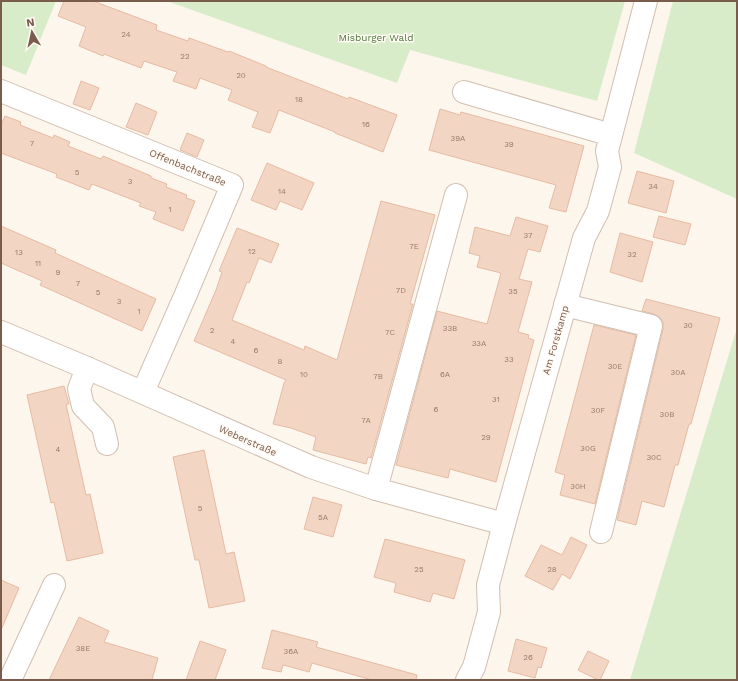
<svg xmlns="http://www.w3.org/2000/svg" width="738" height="681" viewBox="0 0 738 681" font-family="'Work Sans',sans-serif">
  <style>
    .green { fill: #d8ecc9 }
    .building { fill: #f3d5c3; stroke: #e6bba3 }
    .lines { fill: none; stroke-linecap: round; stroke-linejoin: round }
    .minor-casing { stroke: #d1beb0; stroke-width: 24 }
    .minor { stroke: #fff; stroke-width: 22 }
    .labels { text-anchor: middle; stroke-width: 3; stroke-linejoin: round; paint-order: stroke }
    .number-label { font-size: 8px; fill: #987a6a }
    .park-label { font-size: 10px; fill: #537a41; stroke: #fffaf3 }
    .street-label { font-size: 10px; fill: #7a5c4d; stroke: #fffaf3 }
  </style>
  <rect width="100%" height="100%" fill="#fdf6ec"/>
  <!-- green -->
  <g class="green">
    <polygon points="1,1 56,1 26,75 1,65"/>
    <polygon points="167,1 625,1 597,101 410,50 397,83"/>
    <polygon points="673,1 737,1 737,199 634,153"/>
    <polygon points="737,328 737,680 630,680 728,357"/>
  </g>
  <!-- building -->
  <g class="building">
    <polygon points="64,1 93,1 157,25 156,30 188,41 189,38 228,52 229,51 266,66 266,67 348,99 349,97 397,115 383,152 335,133 335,132 279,110 270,133 252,127 258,112 228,100 232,90 200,78 196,89 173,81 177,72 144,61 141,68 104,54 103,56 79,46 86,27 58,16"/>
    <polygon points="81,81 99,88 90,110 73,104"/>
    <polygon points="136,103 157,112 148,135 126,127"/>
    <polygon points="440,109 460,115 461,112 584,146 566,212 549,208 556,185 429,150"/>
    <polygon points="5,116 21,122 20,125 53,138 54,135 70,142 68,146 101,159 103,156 151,176 151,178 167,184 166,187 187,195 186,198 195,201 183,231 153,219 156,212 139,206 141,203 92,184 89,190 56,177 57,174 1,153 1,125"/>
    <polygon points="187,133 204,140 197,157 180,150"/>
    <polygon points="267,163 314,183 302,210 280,201 276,210 251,200"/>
    <polygon points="637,171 674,181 666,213 628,203"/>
    <polygon points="381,201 435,215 410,304 413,304 371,458 368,457 366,464 313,450 316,437 291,428 273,424 284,383 286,380 194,341 216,290 222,272 219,271 237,228 279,244 271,263 259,258 249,283 247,282 232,320 304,350 305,346 337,360"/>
    <polygon points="659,216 691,224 685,245 653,237"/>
    <polygon points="516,217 548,226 540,252 528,249 519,279 532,282 518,332 529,335 528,338 534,340 496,482 450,469 448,478 396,465 437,311 487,324 501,273 477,267 480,256 469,253 475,227 510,236"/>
    <polygon points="1,226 56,250 55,253 156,299 142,331 40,285 42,281 1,263"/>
    <polygon points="620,233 653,242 642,282 610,272"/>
    <polygon points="646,299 720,318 691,424 689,424 678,465 675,465 664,507 642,501 636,525 617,520 663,329 663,322 659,317 654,314 642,311"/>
    <polygon points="594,325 636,335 595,504 560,495 565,475 555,472"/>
    <polygon points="64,386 69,404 66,404 86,495 90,494 103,553 67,561 54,502 51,503 27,395"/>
    <polygon points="204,450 226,554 234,552 245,601 209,608 199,560 195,560 173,457"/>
    <polygon points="313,497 342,505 333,537 304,529"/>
    <polygon points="571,537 587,545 570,579 562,574 553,590 525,576 541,545 562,555"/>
    <polygon points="385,539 465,560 454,599 433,593 430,602 394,592 396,583 374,577"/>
    <polygon points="1,580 19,588 1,630"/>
    <polygon points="79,617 109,631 104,642 158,658 152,680 49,680"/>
    <polygon points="272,630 318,642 316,647 417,675 416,680 372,680 312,663 309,672 283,665 281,672 262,668"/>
    <polygon points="516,639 547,648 541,668 538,667 535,678 508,671"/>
    <polygon points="200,641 226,650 215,680 186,680"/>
    <polygon points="588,651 609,661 600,680 598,680 578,670"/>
  </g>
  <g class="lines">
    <!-- minor casing -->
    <g class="minor-casing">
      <g id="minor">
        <polyline points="1,91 232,185 186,294 143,392"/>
        <polyline points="464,92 611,135"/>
        <polyline points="565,305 651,326 601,532"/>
        <polyline points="1,332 87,368 311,467 376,489 504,524"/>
        <polyline points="87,368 79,389 83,406 103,427 107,444"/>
        <polyline points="376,489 456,195"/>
        <polyline points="10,680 54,585"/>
        <polyline points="467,680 474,667 489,612 488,585 504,524 584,238 598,211 610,167 607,151 646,1"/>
      </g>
    </g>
    <!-- minor -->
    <use href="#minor" class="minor"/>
  </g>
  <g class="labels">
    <!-- number labels -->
    <g class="number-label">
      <text x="126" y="37">24</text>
      <text x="185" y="59">22</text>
      <text x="241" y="78">20</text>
      <text x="299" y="102">18</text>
      <text x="366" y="127">16</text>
      <text x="458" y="141">39A</text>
      <text x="32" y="146">7</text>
      <text x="509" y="147">39</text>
      <text x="77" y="175">5</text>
      <text x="130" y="184">3</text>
      <text x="653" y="189">34</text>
      <text x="282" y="194">14</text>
      <text x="170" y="212">1</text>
      <text x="528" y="238">37</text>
      <text x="414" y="249">7E</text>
      <text x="252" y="254">12</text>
      <text x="19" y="255">13</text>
      <text x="632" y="257">32</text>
      <text x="38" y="266">11</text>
      <text x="58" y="275">9</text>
      <text x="78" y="286">7</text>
      <text x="401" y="293">7D</text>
      <text x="513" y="294">35</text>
      <text x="98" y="295">5</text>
      <text x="119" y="304">3</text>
      <text x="139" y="314">1</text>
      <text x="688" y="328">30</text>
      <text x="450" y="331">33B</text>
      <text x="212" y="333">2</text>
      <text x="390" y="335">7C</text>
      <text x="233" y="344">4</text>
      <text x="479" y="346">33A</text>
      <text x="256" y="353">6</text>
      <text x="509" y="362">33</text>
      <text x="280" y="364">8</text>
      <text x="615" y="369">30E</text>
      <text x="678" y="375">30A</text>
      <text x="304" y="377">10</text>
      <text x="445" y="377">6A</text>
      <text x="378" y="379">7B</text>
      <text x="496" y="402">31</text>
      <text x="436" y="412">6</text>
      <text x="598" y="413">30F</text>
      <text x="667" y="417">30B</text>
      <text x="366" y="423">7A</text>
      <text x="486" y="440">29</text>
      <text x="588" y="451">30G</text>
      <text x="58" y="452">4</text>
      <text x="654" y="460">30C</text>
      <text x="578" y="489">30H</text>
      <text x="200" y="511">5</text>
      <text x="323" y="520">5A</text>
      <text x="419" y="572">25</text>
      <text x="552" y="572">28</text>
      <text x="83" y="651">38E</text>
      <text x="291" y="654">36A</text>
      <text x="528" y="660">26</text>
    </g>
    <!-- park labels -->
    <g class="park-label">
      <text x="376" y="41">Misburger Wald</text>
    </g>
    <!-- street labels -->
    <g class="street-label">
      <text transform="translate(188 167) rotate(22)" y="4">Offenbachstraße</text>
      <text transform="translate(555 340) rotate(-74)" y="4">Am Forstkamp</text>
      <text transform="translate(248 440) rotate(24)" y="4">Weberstraße</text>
    </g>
  </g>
  <!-- border -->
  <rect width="738" height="681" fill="none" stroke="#7a5c4d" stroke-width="4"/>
  <!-- north arrow -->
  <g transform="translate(32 32) rotate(351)" stroke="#fffaf3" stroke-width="3" paint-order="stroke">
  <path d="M0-3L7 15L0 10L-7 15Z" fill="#7a5c4d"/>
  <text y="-6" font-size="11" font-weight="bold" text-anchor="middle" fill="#7a5c4d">N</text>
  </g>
</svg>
